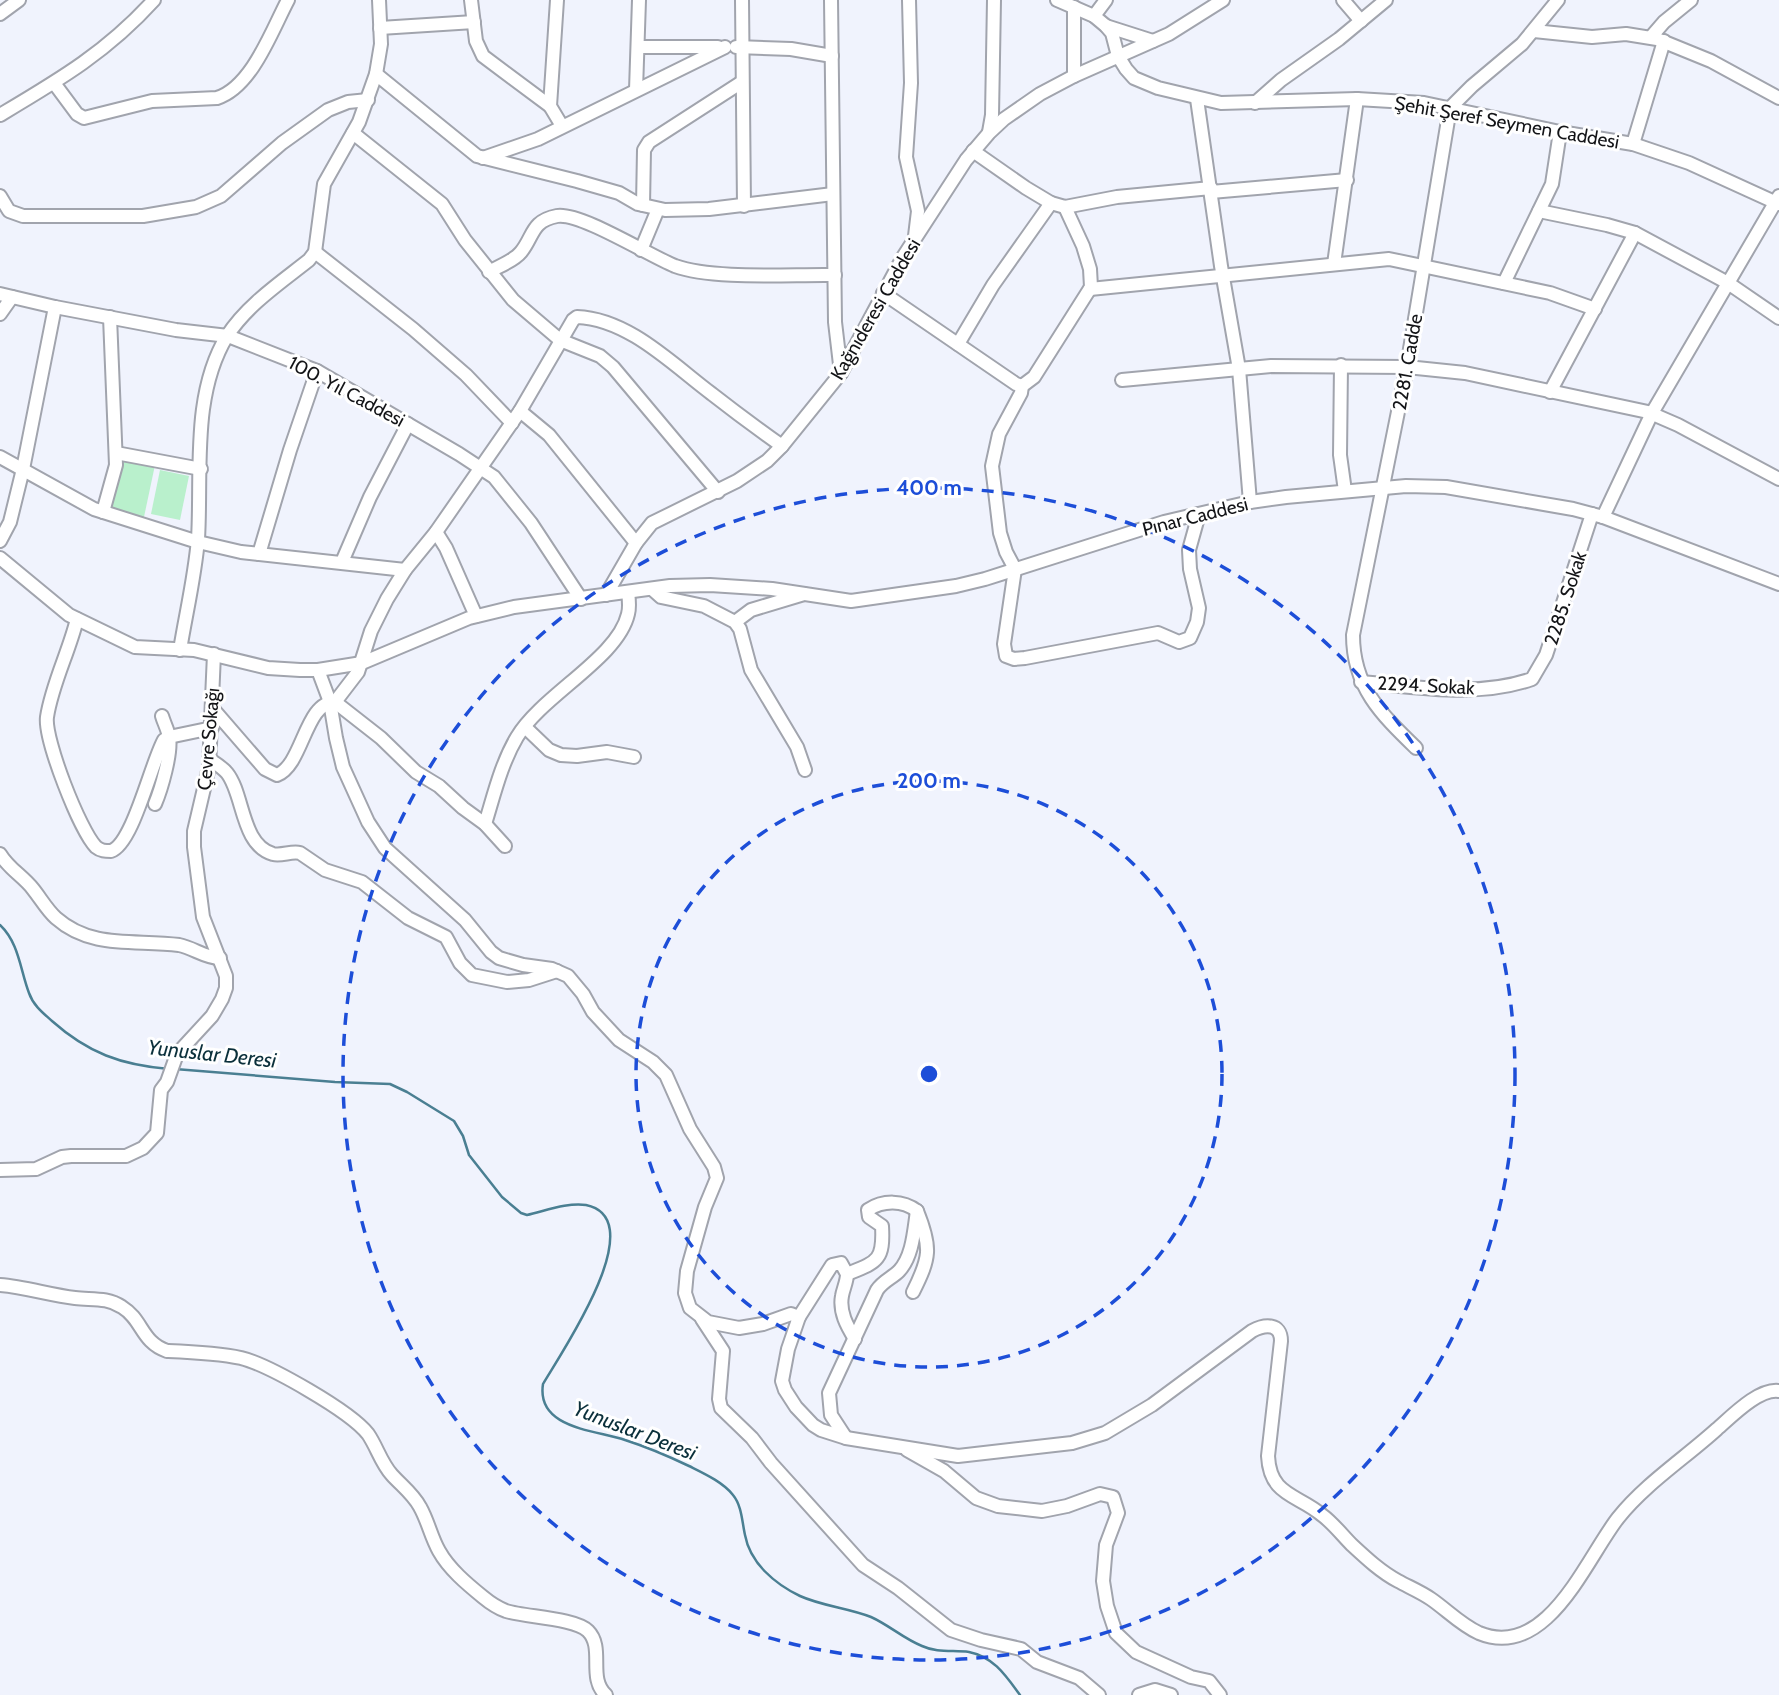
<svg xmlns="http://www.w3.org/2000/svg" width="1779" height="1695" viewBox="0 0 1779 1695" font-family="Cabin,sans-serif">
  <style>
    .green { fill: #b9f0cc }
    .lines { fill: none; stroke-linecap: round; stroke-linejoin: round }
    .stream { stroke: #4a7f92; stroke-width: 2.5 }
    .minor-casing { stroke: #a1a4ad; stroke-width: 16 }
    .minor { stroke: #fff; stroke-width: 12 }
    .ring { fill: none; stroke: #1d4ed8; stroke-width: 3.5; stroke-dasharray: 12 9 }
    .labels { text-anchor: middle; stroke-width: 6; stroke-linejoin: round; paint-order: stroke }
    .street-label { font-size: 19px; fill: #131417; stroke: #fff }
    .water-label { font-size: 21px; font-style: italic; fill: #0b303b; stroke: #fff }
    .centre { fill: #1d4ed8; stroke: #fff; stroke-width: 3.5 }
    .ring-label { font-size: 21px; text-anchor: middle; font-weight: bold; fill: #1d4ed8; stroke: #fff; stroke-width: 6; stroke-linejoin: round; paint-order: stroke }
  </style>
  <rect width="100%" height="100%" fill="#f0f3fd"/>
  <!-- green -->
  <g class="green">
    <polygon points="124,459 155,465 144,517 111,507"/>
    <polygon points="160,470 189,476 180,520 151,514"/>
  </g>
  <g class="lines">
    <!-- stream -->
    <g class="stream">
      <path d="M0,925C19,943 20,969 29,993C33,1005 43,1013 52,1021C88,1053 121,1065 169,1069"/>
      <path d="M175,1069L335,1082L390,1084L407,1092L454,1121L463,1136L469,1155L502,1197L521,1213L527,1215C545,1211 568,1202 586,1205C654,1219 559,1356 543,1384C536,1429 596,1430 625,1440C647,1447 668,1456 689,1466C703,1473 723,1482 733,1495C742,1506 742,1522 745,1535C750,1563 775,1584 800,1596C822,1606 848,1608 871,1617C889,1625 904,1639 922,1646C937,1653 953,1650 969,1652C994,1657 1006,1676 1020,1695"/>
    </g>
    <!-- minor casing -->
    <g class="minor-casing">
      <g id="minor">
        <polyline points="471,0 476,41 483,56 550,106"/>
        <polyline points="557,0 550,106 562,126"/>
        <polyline points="742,0 744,206"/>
        <polyline points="831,0 835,322 841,373"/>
        <polyline points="909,0 911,83 906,157 918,211 915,236"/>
        <polyline points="1057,0 1094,16 1106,26 1112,33 1118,56 1126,69 1134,78 1158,88 1221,103 1357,99 1424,103 1560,132 1633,144 1689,163 1779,204"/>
        <polyline points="1343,0 1361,21"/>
        <polyline points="1074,7 1074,76"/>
        <polyline points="0,14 19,0"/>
        <polyline points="1094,16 1106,0"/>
        <polyline points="1106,26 1153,41"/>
        <polyline points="380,28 474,22"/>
        <polyline points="1534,31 1592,37 1626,34 1657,39 1711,61 1779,98"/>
        <polyline points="1651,37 1664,22 1691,0"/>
        <polyline points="638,47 718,47"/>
        <polyline points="736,47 791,49 832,56"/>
        <polyline points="376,74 477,156 577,181 619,193 638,204 665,210 709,209 833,194"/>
        <path d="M54,83L77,114L84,118L152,101L217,98C252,87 272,30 288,0"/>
        <polyline points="636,90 639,0"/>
        <polyline points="1197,99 1221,266 1239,369 1250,502"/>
        <polyline points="1255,103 1281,80 1339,39 1386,0"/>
        <path d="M0,115C59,80 107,52 154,0"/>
        <polyline points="989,132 992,115 994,0"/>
        <polyline points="353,133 442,204 465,240 513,300 560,340 600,356 613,367 718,492"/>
        <polyline points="1633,144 1664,41"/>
        <polyline points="973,151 1026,188 1051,203 1065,207 1117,197 1211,188"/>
        <polyline points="483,158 538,139 725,47"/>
        <polyline points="1211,192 1347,180"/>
        <polyline points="0,196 9,211 23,216 143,216 196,207 221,196 282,143 328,110 348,102 368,100"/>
        <polyline points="643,205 644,150 649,142 742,82"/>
        <polyline points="1539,211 1607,225 1635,233 1728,283 1779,318"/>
        <polyline points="641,250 658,209"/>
        <polyline points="315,252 413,329 466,375 512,423"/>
        <polyline points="1334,264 1357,99"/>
        <path d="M489,272C499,266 514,261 521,252C534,236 531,221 557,216C580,212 648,255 675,266C714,280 791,274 835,275"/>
        <polyline points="1504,283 1552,184 1560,132"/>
        <polyline points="1090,289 1389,259 1550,293 1595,309"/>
        <polyline points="883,293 1016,384 1022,386 1034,377 1091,287 1090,269 1083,246 1065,207"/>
        <polyline points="0,294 55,307 176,330 228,336 317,371 459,454 494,477 531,523 581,599"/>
        <polyline points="0,314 12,297"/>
        <polyline points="958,344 993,285 1051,203"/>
        <polyline points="1341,365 1340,455 1345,491"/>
        <polyline points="1122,380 1271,366 1407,367 1465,373 1648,412 1678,425 1779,479"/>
        <polyline points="1022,386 1021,393 999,434 992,466 1000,533 1006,552 1015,569 1004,644 1006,656 1014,659 1025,658 1158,633 1179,642 1190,638 1197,622 1199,608 1190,569 1189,550 1199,514"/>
        <polyline points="1550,392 1635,233"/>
        <polyline points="520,411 549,435 636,543"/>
        <polyline points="116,453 201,469"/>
        <polyline points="0,457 94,509 198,542 241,552 405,570"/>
        <polyline points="103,512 116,465 110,317"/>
        <polyline points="1603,517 1652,413 1779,196"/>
        <polyline points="436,532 446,548 476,616"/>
        <polyline points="0,541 10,522 23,469 55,307"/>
        <polyline points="259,554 290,450 317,371"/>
        <polyline points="0,558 69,615 135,647 194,650 268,668 300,670 318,670 362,663 469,618 514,607 670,586 710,585 772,589 851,601 956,586 985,579 1164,522 1250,502 1286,497 1406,486 1446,487 1573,509 1603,517 1779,584"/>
        <polyline points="342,562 370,497 408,424"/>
        <polyline points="652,589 661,597 704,606 735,622 740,629 751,670 797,747 805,770"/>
        <polyline points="606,595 636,543 652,523 737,481 767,461 782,446 841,373 903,257 966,160 989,133 1004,119 1040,94 1074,76 1169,34 1223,0"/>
        <path d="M77,619C69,652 52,684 47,717C44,739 80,831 96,847C101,851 105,851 111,851C133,844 151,763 164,740L169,737L212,728"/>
        <polyline points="735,622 751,610 804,594"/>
        <path d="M180,650C186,613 195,576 198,539C202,473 191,395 227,336C247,305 280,283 309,260L315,252L324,184L359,122L376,74L381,44L379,0"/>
        <path d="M318,670L330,702L336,738L343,767L368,822L385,848L465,920L491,952L499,958L523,965L552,969L568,976L583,994L593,1012L619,1040L653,1062L666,1075L690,1129L714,1167L717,1178L705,1207L687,1271L685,1293L690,1308L708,1322L739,1328L763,1324L791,1314L799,1317L788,1349L782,1381L785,1390L796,1407L813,1425L821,1430L846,1438L958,1456L1072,1443L1105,1433L1152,1405L1252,1331C1265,1324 1281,1323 1281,1341L1268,1456C1270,1496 1297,1494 1322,1515C1333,1523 1342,1535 1352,1545C1366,1558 1381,1572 1398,1581C1409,1587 1421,1592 1431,1599C1447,1610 1461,1625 1479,1633C1547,1661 1586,1559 1618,1518C1645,1484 1685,1458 1717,1429C1732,1416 1759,1388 1779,1391"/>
        <path d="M1361,682C1417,687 1478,698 1532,679L1546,655L1592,514"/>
        <path d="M335,702L358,672L371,631L387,599L405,570L436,532L520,411L573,320L577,317C629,319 673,365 712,394C735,412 758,429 782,446"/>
        <path d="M213,709L265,769L277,775C303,765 305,702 335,702L381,738L416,772L439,786L463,808L485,824L505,846"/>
        <polyline points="525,727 549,750 561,755 577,756 607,752 634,757"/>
        <path d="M1416,748C1381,714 1353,687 1353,635L1407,367L1450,108L1472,86L1522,44L1558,0"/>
        <path d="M209,759C215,763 222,767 227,773C244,794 241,845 273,854C282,856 291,851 300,853L325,870L362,882L408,918L446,937L460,963L472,975L507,982L529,980L557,971"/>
        <path d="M155,804C161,790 172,753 169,737C168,730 164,723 162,716"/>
        <path d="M485,824C494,795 501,764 517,737C542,695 618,658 628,614C630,607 629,600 628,592"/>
        <path d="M0,854C9,869 23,876 33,889C41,899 47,910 56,918C92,950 137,939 179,945C194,948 205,958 220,958"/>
        <polyline points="0,1170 36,1169 62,1157 71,1156 126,1156 143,1148 157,1133 161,1090 167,1082 177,1054 212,1016 222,999 226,988 226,976 203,917 194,847 194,831 209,767 214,654"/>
        <path d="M847,1274C877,1262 884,1261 882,1226L869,1217L868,1210C883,1200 903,1200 917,1211C932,1248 930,1258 913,1292"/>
        <path d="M0,1285C25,1287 50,1295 75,1298C92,1300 107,1297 122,1307C143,1320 141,1342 167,1351C191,1352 217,1353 241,1358C269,1365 350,1411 368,1434C377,1447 381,1463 392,1475C402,1486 413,1494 420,1507C428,1521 431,1537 439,1551C449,1569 467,1584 483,1597C489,1602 498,1608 506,1611C524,1617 575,1618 588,1631C605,1648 587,1678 606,1695"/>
        <path d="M799,1317L832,1265L841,1263L847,1274C847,1282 843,1289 842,1296C839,1312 847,1326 855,1339"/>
        <polyline points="702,1319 723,1351 719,1399 721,1408 752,1438 771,1463 863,1565 898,1588 951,1630 981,1640 1021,1649 1037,1662 1079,1678 1099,1695"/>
        <path d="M846,1438L831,1415L829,1393L877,1290C883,1281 892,1278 899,1271C913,1256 914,1230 917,1211"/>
        <polyline points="907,1450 944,1471 976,1498 998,1506 1042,1511 1067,1506 1100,1494 1113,1497 1118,1513 1106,1545 1103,1581 1107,1606 1116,1633 1136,1652 1191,1677 1209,1681 1220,1695"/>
        <polyline points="1139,1695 1155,1690 1171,1695"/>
      </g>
    </g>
    <!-- minor -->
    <use href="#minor" class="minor"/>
  </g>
  <!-- distance rings -->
  <g class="ring">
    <circle cx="929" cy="1074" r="293"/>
    <circle cx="929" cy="1074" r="586"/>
  </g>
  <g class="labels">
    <!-- street labels -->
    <g class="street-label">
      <text transform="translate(1507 122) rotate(10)" y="7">Şehit Şeref Seymen Caddesi</text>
      <text transform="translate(875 309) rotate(-60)" y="7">Kağnıderesi Caddesi</text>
      <text transform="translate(1407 362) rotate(-80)" y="7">2281. Cadde</text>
      <text transform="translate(347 391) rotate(28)" y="7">100. Yıl Caddesi</text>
      <text transform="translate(1195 516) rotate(-14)" y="7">Pınar Caddesi</text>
      <text transform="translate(1565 598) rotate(-72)" y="7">2285. Sokak</text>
      <text transform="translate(1426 685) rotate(3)" y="7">2294. Sokak</text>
      <text transform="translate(208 739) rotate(-85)" y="7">Çevre Sokağı</text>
    </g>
    <!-- water labels -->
    <g class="water-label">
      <text transform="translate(212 1054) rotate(6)" y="7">Yunuslar Deresi</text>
      <text transform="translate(635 1431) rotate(21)" y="7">Yunuslar Deresi</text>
    </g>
  </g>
  <circle cx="929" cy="1074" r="10" class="centre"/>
  <g class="ring-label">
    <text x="929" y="495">400 m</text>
    <text x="929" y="788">200 m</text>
  </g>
</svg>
